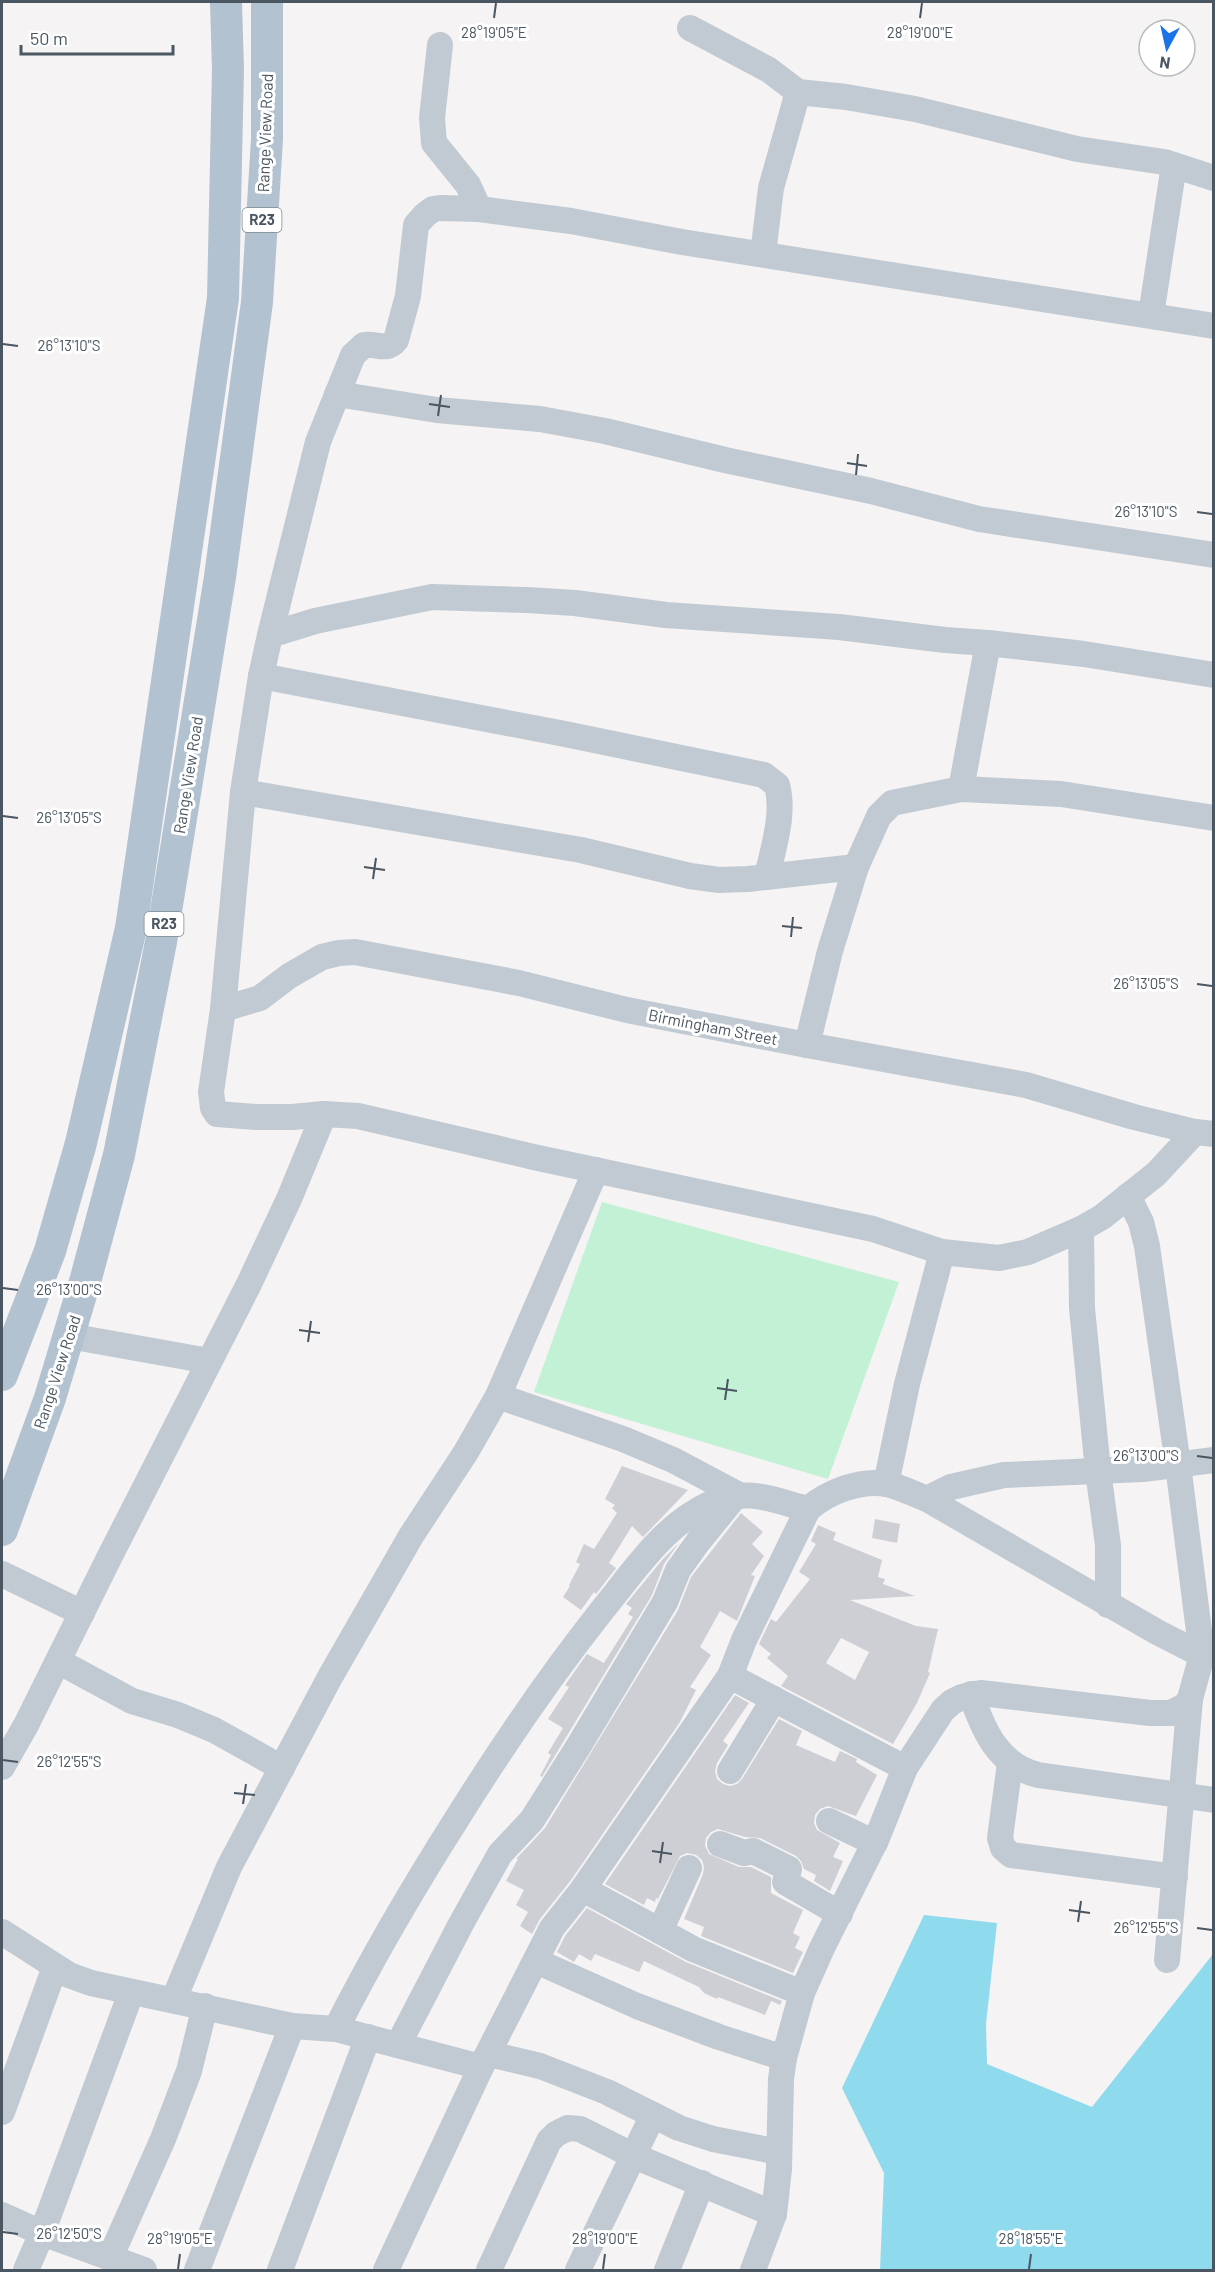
<svg xmlns="http://www.w3.org/2000/svg" width="1215" height="2272" viewBox="0 0 1215 2272" font-family="Barlow,sans-serif">
  <style>
    .green { fill: #c3f1d5 }
    .water { fill: #90daee }
    .building { fill: #cdcfd5; fill-rule: evenodd }
    .lines { fill: none; stroke-linecap: round; stroke-linejoin: round }
    .minor { stroke: #c1cad2; stroke-width: 26 }
    .major { stroke: #b3c2d1; stroke-width: 32 }
    .ticks { fill: none; stroke: #4a5661; stroke-width: 2 }
    .labels { text-anchor: middle; stroke-width: 6; stroke-linejoin: round; paint-order: stroke }
    .shield { fill: #fff; stroke: #808990; stroke-width: 1.5 }
    .shield-label { font-size: 15px; font-weight: bold; fill: #4a5661 }
    .street-label { font-size: 16px; fill: #4a5661; stroke: #fff }
    .ticks-label { font-size: 15px; text-anchor: middle; fill: #4a5661; stroke: #fff; stroke-width: 6; stroke-linejoin: round; paint-order: stroke }
  </style>
  <rect width="100%" height="100%" fill="#f5f3f3"/>
  <!-- green -->
  <polygon class="green" points="602,1202 899,1282 828,1479 534,1392"/>
  <!-- water -->
  <polygon class="water" points="924,1915 997,1923 986,2024 987,2064 1092,2107 1213,1954 1213,2270 880,2270 884,2173 842,2088"/>
  <!-- building -->
  <g class="building">
    <polygon points="622,1466 688,1490 643,1537 632,1526 609,1563 616,1568 596,1594 594,1592 581,1610 563,1597 570,1586 569,1585 580,1564 576,1562 584,1544 594,1549 617,1513 612,1508 615,1505 605,1499"/>
    <polygon points="741,1513 763,1532 752,1544 764,1556 751,1575 755,1576 737,1621 720,1611 700,1647 711,1655 690,1687 696,1690 680,1722 571,1880 540,1919 532,1934 520,1926 528,1912 516,1905 524,1890 506,1881 518,1859 516,1859 545,1828 678,1610 691,1577"/>
    <polygon points="875,1519 900,1524 897,1543 872,1538"/>
    <path d="M818,1525L836,1533L833,1540L882,1560L878,1577L885,1579L883,1584L915,1596L850,1600L916,1626L938,1629L928,1672L930,1673L917,1703L893,1744L781,1686L788,1676L767,1658L771,1654L759,1644L771,1619L776,1622L810,1579L799,1572L816,1544L811,1541ZM841,1638L869,1652L855,1680L826,1663Z"/>
    <polygon points="679,1543 664,1564 652,1595 565,1739 542,1777 540,1776 551,1755 548,1753 563,1728 548,1719 569,1687 565,1685 587,1654 604,1663 633,1617 628,1614 632,1608 626,1604 663,1559"/>
    <polygon points="735,1695 749,1703 723,1741 728,1745 717,1763 715,1771 717,1779 723,1784 730,1786 737,1784 742,1779 779,1719 802,1731 796,1745 835,1762 840,1751 857,1759 856,1762 877,1775 856,1816 828,1806 820,1809 815,1815 814,1823 817,1830 840,1843 833,1857 843,1861 830,1891 814,1881 816,1875 804,1869 801,1861 796,1856 760,1838 745,1837 718,1829 711,1832 706,1838 705,1846 709,1854 739,1867 751,1867 771,1877 771,1893 803,1910 793,1933 800,1937 795,1948 803,1952 793,1973 701,1936 704,1927 684,1919 703,1874 704,1867 702,1860 696,1855 687,1853 680,1856 658,1899 656,1898 655,1902 647,1898 644,1905 605,1884"/>
    <polygon points="587,1908 686,1962 782,2001 780,2005 771,2001 765,2015 718,1997 717,1999 704,1993 699,1987 644,1961 639,1972 595,1954 591,1961 579,1954 574,1962 557,1952 565,1936"/>
  </g>
  <g class="lines">
    <!-- minor -->
    <g class="minor">
      <polyline points="690,28 769,70 798,92 771,188 763,254"/>
      <polyline points="440,45 432,118 434,143 468,185 479,209"/>
      <polyline points="798,92 846,97 915,109 1077,149 1164,162 1214,178"/>
      <polyline points="1151,315 1174,165"/>
      <polyline points="337,394 437,410 540,419 605,431 725,460 871,491 979,519 1214,555"/>
      <polyline points="270,635 315,621 432,597 527,600 575,603 666,615 839,627 945,640 988,643 1084,654 1214,675"/>
      <path d="M261,676L565,734L764,775L777,785C785,814 773,848 767,877"/>
      <polyline points="961,789 988,643"/>
      <polyline points="243,792 581,850 690,876 719,880 748,879 856,867"/>
      <polyline points="223,1009 260,998 289,976 322,957 339,953 355,952 519,983 627,1010 807,1045 1026,1085 1134,1117 1195,1132 1214,1134"/>
      <polyline points="807,1045 830,951 856,867 879,816 892,803 961,789 1061,794 1214,818"/>
      <path d="M1195,1132L1156,1174L1102,1217L1081,1229L1028,1252L999,1258L942,1252L873,1229L538,1158L358,1116L324,1114L292,1117H256L217,1114L213,1108L211,1092L223,1009L243,792L261,676L270,635L318,442L353,355L364,345C376,343 387,352 396,340L408,296L416,225L425,215L433,209L440,208L479,209L571,221L682,242L1214,326"/>
      <polyline points="1081,1229 1082,1308 1098,1471 1108,1545 1108,1605"/>
      <polyline points="69,1336 209,1361"/>
      <polyline points="886,1484 907,1384 942,1252"/>
      <polyline points="927,1499 951,1487 1004,1475 1143,1469 1214,1460"/>
      <polyline points="2,1574 82,1613"/>
      <polyline points="58,1661 132,1701 178,1715 214,1730 282,1768"/>
      <polyline points="730,1676 905,1768"/>
      <path d="M971,1694C983,1730 998,1765 1038,1775L1214,1800"/>
      <polyline points="1010,1763 1000,1838 1003,1848 1011,1855 1175,1877"/>
      <polyline points="2,1767 26,1725 110,1556 248,1286 289,1199 324,1114"/>
      <polyline points="730,1771 774,1699"/>
      <polyline points="829,1821 875,1843"/>
      <polyline points="720,1844 744,1853 753,1851 789,1869 785,1882 840,1914"/>
      <polyline points="583,1889 693,1949 802,1993"/>
      <polyline points="660,1931 689,1868"/>
      <polyline points="2,1932 69,1975 91,1983 292,2026 336,2029 481,2067"/>
      <polyline points="1167,1960 1190,1699"/>
      <polyline points="536,1961 637,2006 719,2037 784,2058"/>
      <polyline points="174,1999 229,1867 330,1677 411,1536 466,1452 498,1396 596,1170"/>
      <path d="M336,2029C373,1956 414,1886 458,1817C503,1745 550,1676 603,1609C635,1570 664,1524 712,1503C749,1487 772,1500 808,1509"/>
      <polyline points="398,2045 462,1922 500,1854 532,1820 578,1747 665,1602 678,1570 698,1542 737,1494 673,1460 623,1439 498,1396"/>
      <polyline points="489,2054 540,2066 607,2092 679,2128 713,2139 779,2152"/>
      <polyline points="2,2112 55,1967"/>
      <polyline points="2,2215 42,2233 144,2270"/>
      <polyline points="110,2258 163,2139 189,2071 205,2006"/>
      <polyline points="26,2270 42,2233 131,1993"/>
      <polyline points="197,2270 292,2026"/>
      <polyline points="280,2270 368,2037"/>
      <path d="M386,2270L481,2067L552,1928L583,1889L730,1676L744,1640L808,1509C828,1492 860,1479 887,1484C900,1487 914,1494 927,1499L1157,1632L1202,1655L1214,1656"/>
      <polyline points="489,2270 549,2141 556,2134 568,2128 580,2129 634,2156 774,2214"/>
      <polyline points="578,2270 653,2115"/>
      <polyline points="667,2270 702,2183"/>
      <polyline points="753,2270 774,2214 779,2169 781,2079 784,2058 802,1993 822,1948 877,1838 905,1768 943,1710 952,1702 962,1697 981,1693 1150,1713 1171,1713 1185,1706 1190,1699 1202,1655 1178,1465 1147,1246 1141,1222 1128,1196"/>
    </g>
    <!-- major -->
    <g class="major">
      <polyline points="2,1375 50,1251 81,1143 131,928 223,298 228,70 226,2"/>
      <polyline points="2,1530 50,1398 86,1278 119,1155 161,942 220,577 257,302 267,139 267,2"/>
    </g>
  </g>
  <!-- ticks -->
  <path class="ticks" d="M494,18L496,3M920,18L922,3M3,344L18,346M429,404L450,407M438,416L441,395M847,463L867,466M856,475L858,454M1197,512L1212,514M3,816L18,818M364,867L385,870M373,879L376,858M782,926L802,928M791,937L793,917M1197,984L1212,986M3,1288L18,1290M299,1330L320,1333M308,1342L311,1321M717,1388L737,1391M725,1400L728,1379M1197,1456L1212,1458M3,1760L18,1762M234,1793L255,1795M243,1804L246,1784M652,1851L672,1854M660,1863L663,1842M1069,1910L1090,1913M1078,1922L1081,1901M1197,1928L1212,1930M3,2232L18,2234M178,2269L180,2254M603,2269L605,2254M1029,2269L1031,2254"/>
  <g class="labels">
    <!-- shield labels -->
    <g class="shield">
      <rect x="242.5" y="208" width="39" height="24" rx="4.5"/>
      <rect x="144.5" y="912" width="39" height="24" rx="4.5"/>
    </g>
    <g class="shield-label">
      <text x="262" y="225">R23</text>
      <text x="164" y="929">R23</text>
    </g>
    <!-- street labels -->
    <g class="street-label">
      <text transform="translate(265 133) rotate(-88)" y="6">Range View Road</text>
      <text transform="translate(188 775) rotate(-81)" y="6">Range View Road</text>
      <text transform="translate(713 1027) rotate(11)" y="6">Birmingham Street</text>
      <text transform="translate(57 1372) rotate(-72)" y="6">Range View Road</text>
    </g>
  </g>
  <g class="ticks-label">
    <text x="494" y="38">28°19'05"E</text>
    <text x="920" y="38">28°19'00"E</text>
    <text x="69" y="351">26°13'10"S</text>
    <text x="1146" y="517">26°13'10"S</text>
    <text x="69" y="823">26°13'05"S</text>
    <text x="1146" y="989">26°13'05"S</text>
    <text x="69" y="1295">26°13'00"S</text>
    <text x="1146" y="1461">26°13'00"S</text>
    <text x="69" y="1767">26°12'55"S</text>
    <text x="1146" y="1933">26°12'55"S</text>
    <text x="69" y="2239">26°12'50"S</text>
    <text x="180" y="2244">28°19'05"E</text>
    <text x="605" y="2244">28°19'00"E</text>
    <text x="1031" y="2244">28°18'55"E</text>
  </g>
  <!-- border -->
  <rect width="1215" height="2272" fill="none" stroke="#4a5661" stroke-width="6"/>
  <!-- north arrow -->
  <g transform="translate(1167 48) rotate(188)"><circle r="28" fill="#ffffff" stroke="#b7bbc0" stroke-width="1.5"/>
  <path d="M0-4.5L10 22L0 15L-10 22Z" fill="#1a73e8"/>
  <text y="-9" font-size="16" font-weight="bold" text-anchor="middle" fill="#4a5661">N</text>
  </g>
  <!-- scale -->
  <path d="M21 45v9h152v-9" fill="none" stroke="#4a5661" stroke-width="3"/>
  <text x="30" y="45" font-size="18" fill="#4a5661" stroke="#ffffff" stroke-width="4.5" paint-order="stroke">50 m</text>
</svg>
